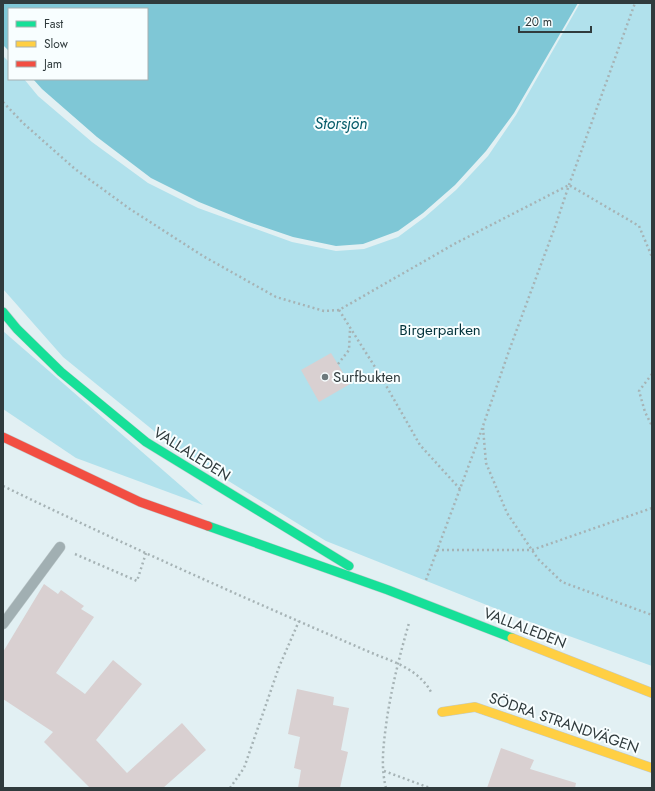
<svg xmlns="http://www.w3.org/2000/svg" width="655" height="791" viewBox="0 0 655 791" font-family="Jost,sans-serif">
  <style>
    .green { fill: #b1e1ec }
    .water { fill: #7fc7d6 }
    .building { fill: #d9d0d1 }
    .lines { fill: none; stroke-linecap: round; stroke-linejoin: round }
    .lane-casing { stroke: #c0cbcd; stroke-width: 11 }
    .fast-casing { stroke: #c0cbcd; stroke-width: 10 }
    .slow-casing { stroke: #c0cbcd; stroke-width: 10 }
    .jam-casing { stroke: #c0cbcd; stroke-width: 10 }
    .path { stroke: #a6b3b5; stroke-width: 2.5; stroke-dasharray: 2 3; stroke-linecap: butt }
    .lane { stroke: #a1afb2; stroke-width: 10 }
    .fast { stroke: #16e098; stroke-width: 9 }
    .slow { stroke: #ffcf43; stroke-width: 9 }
    .jam { stroke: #f24e42; stroke-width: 9 }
    .poi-dot { fill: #6e7a7d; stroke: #f8feff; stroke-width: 1.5 }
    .labels { text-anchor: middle; stroke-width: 4; stroke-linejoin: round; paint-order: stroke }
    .park-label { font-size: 15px; fill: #04343c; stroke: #f8feff }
    .poi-label { font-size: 15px; fill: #303b3d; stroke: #f8feff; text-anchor: start }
    .street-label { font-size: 15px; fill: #303b3d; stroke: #f8feff }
    .water-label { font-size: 16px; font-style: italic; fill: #065c6a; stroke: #f8feff }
  </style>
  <rect width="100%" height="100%" fill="#e2f0f3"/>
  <!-- green -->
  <g class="green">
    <polygon points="580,3 652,3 652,666 522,619 326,541 175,448 63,357 3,289 3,56 9,62 9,79 24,79 38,96 92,142 148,183 198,208 292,242 336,251 364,249 398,237 425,217 456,190 488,156 516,115"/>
    <polygon points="3,331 203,505 76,458 3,409"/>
  </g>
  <!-- water -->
  <polygon class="water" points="3,3 578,3 514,113 486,151 455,185 423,213 398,231 363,244 336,246 293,237 246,221 199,202 151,178 97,137 42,89 33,79 147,79 147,9 9,9 9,51 3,45"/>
  <!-- building -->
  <g class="building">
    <polygon points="331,353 350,384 319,402 301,370"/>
    <polygon points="44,584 58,594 61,590 84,606 81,609 94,617 56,673 85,694 113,660 142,684 96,740 127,773 182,723 206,750 163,788 90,788 44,742 53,732 3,699 3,652"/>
    <polygon points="297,689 334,697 333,705 349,708 341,750 348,752 340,788 298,788 301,770 294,768 300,737 288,734"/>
    <polygon points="501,748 534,760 530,769 576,783 575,788 487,788"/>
  </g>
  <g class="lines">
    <!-- lane casing -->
    <g class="lane-casing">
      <polyline id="lane" points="3,624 60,547"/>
    </g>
    <!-- fast casing -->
    <g class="fast-casing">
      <g id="fast">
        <polyline points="3,312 17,329 61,372 146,442 349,566"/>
        <polyline points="208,526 388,590 512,638"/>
      </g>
    </g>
    <!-- slow casing -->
    <g class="slow-casing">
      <g id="slow">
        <polyline points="512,638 652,693"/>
        <polyline points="442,712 475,707 652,768"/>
      </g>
    </g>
    <!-- jam casing -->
    <g class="jam-casing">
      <polyline id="jam" points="3,437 140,502 208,526"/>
    </g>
    <!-- path -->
    <g class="path">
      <polyline points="3,102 23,123 75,169 130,209 203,256 276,297 324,311 339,310 456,243 569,185 639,226 652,257"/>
      <polyline points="339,310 380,375 420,445 460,489"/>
      <polyline points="338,364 349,350 350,329"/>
      <polyline points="652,374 639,391 645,412 652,426"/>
      <polyline points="483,428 486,463 507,513 538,559 562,582 652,615"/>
      <path d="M3,486C127,546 253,602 379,656C399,663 421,673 431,692"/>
      <polyline points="437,550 532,550 652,508"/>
      <polyline points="75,554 137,581 146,553"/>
      <polyline points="426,580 476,446 510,348 556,224 569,185 635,3"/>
      <polyline points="384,771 430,788"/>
      <polyline points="230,788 244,768 279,667 299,621"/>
      <path d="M386,788C380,765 384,741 387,718C392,686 400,654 409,623"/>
    </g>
    <!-- lane -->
    <use href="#lane" class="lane"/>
    <!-- fast -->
    <use href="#fast" class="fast"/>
    <!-- slow -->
    <use href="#slow" class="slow"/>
    <!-- jam -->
    <use href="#jam" class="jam"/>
  </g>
  <!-- markers -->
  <circle class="poi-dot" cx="325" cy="377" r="4"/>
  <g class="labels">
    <!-- park labels -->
    <g class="park-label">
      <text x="440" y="335">Birgerparken</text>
    </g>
    <!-- poi labels -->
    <g class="poi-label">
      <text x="333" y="382">Surfbukten</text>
    </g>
    <!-- street labels -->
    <g class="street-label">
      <text transform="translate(192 454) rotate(32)" y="5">VALLALEDEN</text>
      <text transform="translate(525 628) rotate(21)" y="5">VALLALEDEN</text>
      <text transform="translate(564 723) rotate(19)" y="5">SÖDRA STRANDVÄGEN</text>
    </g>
    <!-- water labels -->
    <g class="water-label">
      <text x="341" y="129">Storsjön</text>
    </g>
  </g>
  <!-- border -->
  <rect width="655" height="791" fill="none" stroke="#303b3d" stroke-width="8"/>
  <!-- legend -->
  <rect x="8" y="8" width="140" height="72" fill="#f8feff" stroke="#a8b0b1"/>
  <rect x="16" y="21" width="20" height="6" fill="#16e098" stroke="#a8b0b1"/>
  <text x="44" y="28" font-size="12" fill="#303b3d">Fast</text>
  <rect x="16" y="41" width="20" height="6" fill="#ffcf43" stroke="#a8b0b1"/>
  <text x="44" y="48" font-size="12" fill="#303b3d">Slow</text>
  <rect x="16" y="61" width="20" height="6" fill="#f24e42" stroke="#a8b0b1"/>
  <text x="44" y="68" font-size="12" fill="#303b3d">Jam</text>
  <!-- scale -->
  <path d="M519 26v6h72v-6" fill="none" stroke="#303b3d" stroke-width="2"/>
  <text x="525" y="26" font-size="12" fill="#303b3d" stroke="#f8feff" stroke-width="3" paint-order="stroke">20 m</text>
</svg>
